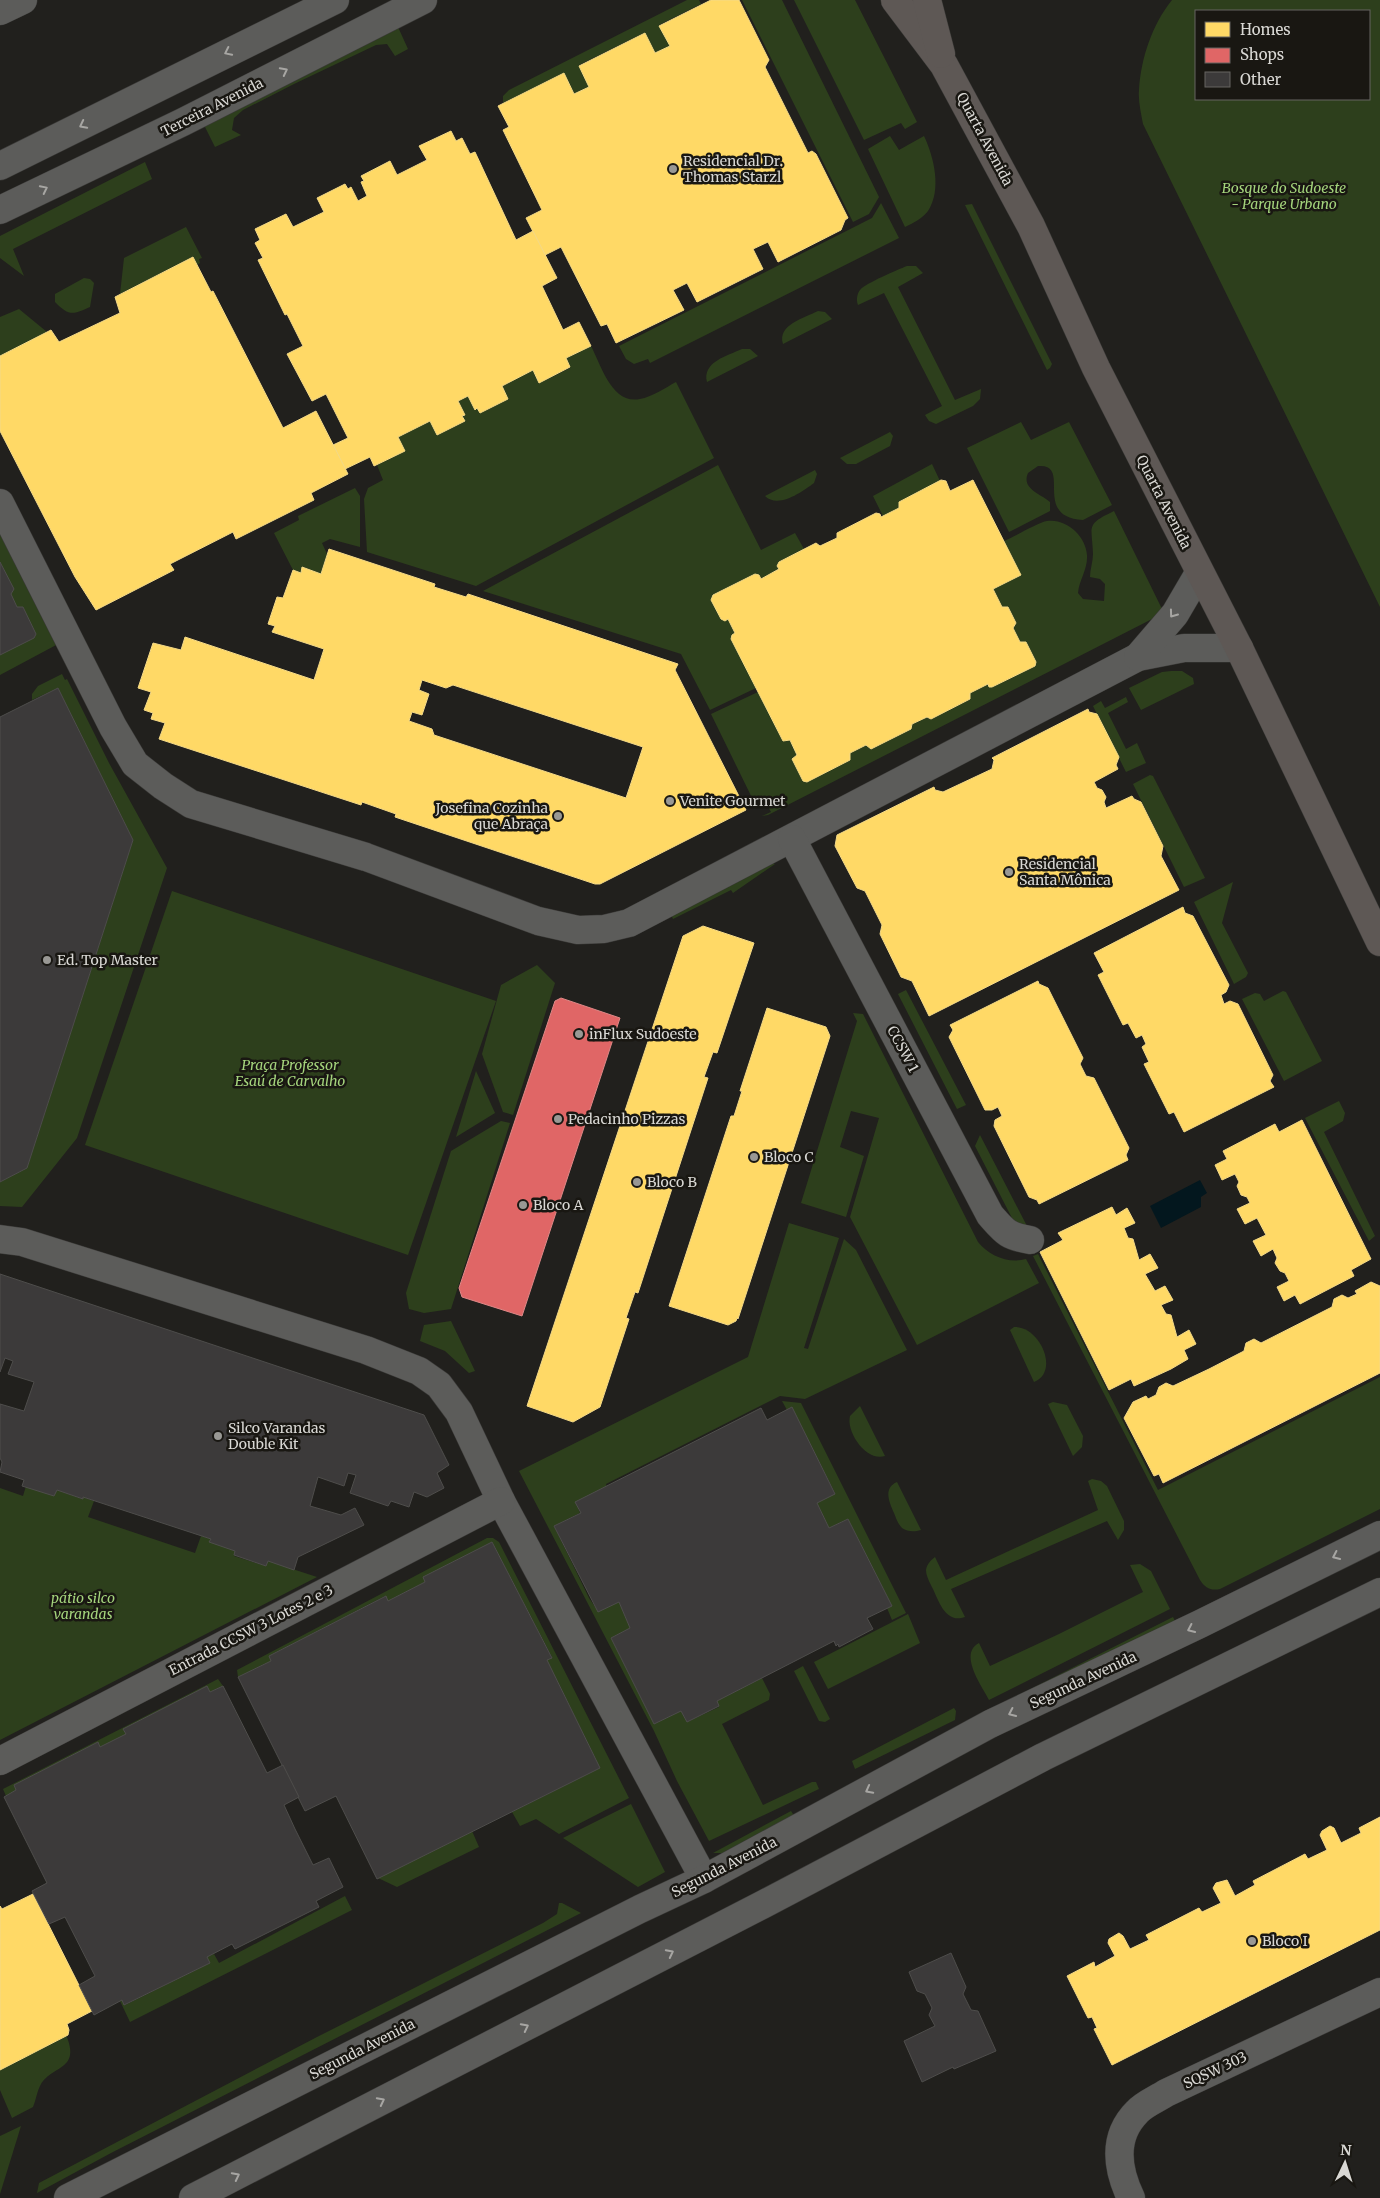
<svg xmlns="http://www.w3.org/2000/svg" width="1380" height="2198" viewBox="0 0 1380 2198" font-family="Merriweather,serif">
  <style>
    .green { fill: #2d3f1c; fill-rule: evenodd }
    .water { fill: #03171e }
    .homes { fill: #ffd966; stroke: #f4d987; fill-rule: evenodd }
    .shops { fill: #e06666; stroke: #de8887 }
    .building { fill: #3c3a3a; stroke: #4e4d4b }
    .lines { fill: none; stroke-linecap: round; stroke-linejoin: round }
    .minor-casing { stroke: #3b3a38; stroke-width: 29 }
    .major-casing { stroke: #3b3a38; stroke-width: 29 }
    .minor { stroke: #5c5c5a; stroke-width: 28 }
    .major { stroke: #5e5855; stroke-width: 28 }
    .oneway { stroke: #a7a6a3 }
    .poi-dot { fill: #999894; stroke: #191712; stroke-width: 2 }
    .labels { text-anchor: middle; stroke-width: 5; stroke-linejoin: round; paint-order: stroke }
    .street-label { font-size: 14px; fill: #d9d8d4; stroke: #191712 }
    .poi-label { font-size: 14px; fill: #d9d8d4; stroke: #191712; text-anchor: start }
    .park-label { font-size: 14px; font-style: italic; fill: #a4d47c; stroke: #191712 }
  </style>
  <rect width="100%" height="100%" fill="#21201d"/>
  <!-- green -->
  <g class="green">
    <polygon points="687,0 699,0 701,4 659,25 670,46 655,53 644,33 579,65 589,87 574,94 564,73 503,103 503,96 509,90"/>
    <polygon points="742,0 782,0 879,197 869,214 853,222"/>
    <polygon points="794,0 855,0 917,122 905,129 901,123 864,140"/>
    <path d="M1172,0H1380V607L1143,124C1141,113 1138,101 1139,90C1141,58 1152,25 1172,0ZM1196,11H1369V99H1196Z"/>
    <polygon points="398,27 408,49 395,56 387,44 376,45 294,84 243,110 234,118 232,130 241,135 215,147 204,125"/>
    <path d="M890,136L899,150L924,136C934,157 942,190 928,211C922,219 913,223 905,227L868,149Z"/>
    <polygon points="145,162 152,179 13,249 24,276 0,258 0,236"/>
    <polygon points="881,203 899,238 650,363 648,359 634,364 626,359 619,346 872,218"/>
    <polygon points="972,204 1052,364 1050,368 1047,370 965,205"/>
    <polygon points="186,227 202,258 199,259 200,263 197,265 193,257 120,294 124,258"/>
    <path d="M907,266H916L923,273L898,287L955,400L981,389L980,399L973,406L936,424L929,421L925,415L942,406L884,293L858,305C856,300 857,294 860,290C866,283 897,270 907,266Z"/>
    <path d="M84,278L90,279L94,283L90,307C72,315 69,316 55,302V294Z"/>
    <polygon points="19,309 47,332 0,356 0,317"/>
    <path d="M818,311L825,312L832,319L783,344C777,325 804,318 818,311Z"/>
    <path d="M591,346C601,365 612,405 640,399C652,397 665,388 676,382L714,458L476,586L367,552L364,499L368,488L383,480L377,465L405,451L398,437L430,421L437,435L465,421L462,416L464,414L458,401L468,396L475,409L477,408L480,413L508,399L502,386L533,370L539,383L570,368L566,358Z"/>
    <path d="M742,349H750L758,356L707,382C702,362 727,356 742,349Z"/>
    <path d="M1021,422L1031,440L1069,422L1112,505L1083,520C1031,517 1073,463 1038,466L1028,473C1021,489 1041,494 1050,502V511L1009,532L967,448Z"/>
    <polygon points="890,432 893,436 890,446 856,464 847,464 840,458"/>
    <polygon points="932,464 940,481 899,502 899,508 883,516 873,496"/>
    <polygon points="718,465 761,550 795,533 804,549 779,562 777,566 779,569 761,579 759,575 755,574 713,595 711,600 728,619 735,633 756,688 710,710 681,654 483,591"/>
    <path d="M815,470L817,474L814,483C802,492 778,509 765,496Z"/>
    <polygon points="355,488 360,496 360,547 330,539 322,543 327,554 321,574 303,567 301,573 293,570 274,533 299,520 298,516"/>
    <path d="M1114,511L1162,609L1154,618L768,815L762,816L771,812L765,801L756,806L711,714L758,692L783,741L790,740L797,755L792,759L803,781L807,782L850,760V753L866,745L871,749L911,729L912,724L927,717L931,719L970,699V693L988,684L989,687H992L1035,666L1036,662L1026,642H1020L1013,628L1016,623L1008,607H1002L993,589L1021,575L1004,541C1014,537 1039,522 1047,521C1066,518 1086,536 1087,555C1088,569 1079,580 1078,593L1083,599L1104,601L1105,584L1100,579L1090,577C1090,569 1093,562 1093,554C1092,525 1085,525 1114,511Z"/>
    <polygon points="0,531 58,644 0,675 0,654 34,638 36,634 23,607 17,607 11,594 13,589 0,562"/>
    <polygon points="1171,671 1182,671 1193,678 1194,684 1141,710 1129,688 1162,672"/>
    <polygon points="62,674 65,680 67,679 109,763 167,868 77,1138 22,1207 0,1206 0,1182 27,1168 133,840 58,688 32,700 32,694 38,686"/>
    <polygon points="1126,697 1128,702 1108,713 1126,749 1137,743 1146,763 1126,772 1093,706 1101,701 1105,708"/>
    <polygon points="1150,775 1153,776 1205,878 1184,887 1133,784"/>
    <polygon points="770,863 775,864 733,893 731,890 673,919 669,910"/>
    <polygon points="1233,882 1222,923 1248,973 1246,977 1234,984 1194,902"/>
    <polygon points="172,891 496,1001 408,1255 85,1145"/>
    <polygon points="537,965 555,983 513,1115 503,1112 482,1054 501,985"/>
    <polygon points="906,990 966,1105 957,1109 898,994"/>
    <polygon points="1283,991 1286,992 1322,1061 1284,1081 1242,999 1255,993 1260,994 1264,1001"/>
    <path d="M853,1013L863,1014L978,1242C989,1256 1009,1264 1026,1259L1039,1283L917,1345L850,1217L879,1118L851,1111L840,1147L864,1156L846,1217L801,1203L857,1021Z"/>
    <polygon points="476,1071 495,1113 456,1137"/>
    <polygon points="1339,1101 1345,1113 1343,1121 1324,1132 1375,1236 1369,1241 1305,1118"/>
    <polygon points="501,1121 510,1123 451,1309 424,1313 409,1309 406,1293 451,1151"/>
    <polygon points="980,1135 1028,1228 1014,1222 975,1146"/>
    <polygon points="789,1223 839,1238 804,1348 808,1349 844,1239 856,1250 907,1350 805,1399 780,1396 606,1484 607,1488 576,1502 580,1513 554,1526 589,1598 598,1611 619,1602 630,1628 611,1638 654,1724 681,1711 687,1722 719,1707 717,1701 762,1678 770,1694 769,1700 722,1724 763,1805 812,1782 816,1782 819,1789 709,1841 677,1781 654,1731 519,1471 748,1357"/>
    <path d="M1038,1254L1158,1490L1380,1377V1509L1220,1589C1211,1591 1205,1588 1200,1580L1033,1256Z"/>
    <polygon points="451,1321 475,1371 469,1373 445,1351 420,1341 424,1325"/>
    <path d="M1014,1327C1040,1326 1060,1372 1034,1382L1010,1330Z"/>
    <polygon points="782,1401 801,1403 906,1613 892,1620 887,1608 892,1606 848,1519 829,1528 817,1503 835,1493 792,1408 787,1410"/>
    <polygon points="1053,1402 1067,1405 1083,1436 1082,1447 1073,1456 1048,1404"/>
    <path d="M860,1406L885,1456C866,1462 846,1432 850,1416Z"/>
    <path d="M1092,1479L1101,1481L1107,1486L1124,1521V1530L1118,1540L1107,1521L951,1589L965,1617C946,1624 939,1602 933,1589C930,1583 926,1576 926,1570C927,1564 931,1560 935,1557L946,1580L1098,1510L1088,1481Z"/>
    <path d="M897,1482L921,1530C914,1532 908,1532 902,1528C898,1524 896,1518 894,1513C889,1502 883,1488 897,1482Z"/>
    <polygon points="26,1486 54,1496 57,1490 82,1499 83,1497 94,1501 88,1517 195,1553 201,1536 211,1539 210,1541 235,1551 234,1556 266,1566 268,1561 317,1577 0,1740 0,1488 23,1496"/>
    <polygon points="487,1538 493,1538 499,1542 629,1798 559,1834 536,1819 520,1826 512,1812 600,1768 547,1660 552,1657 492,1542 424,1577 425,1582 388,1601 385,1596 269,1656 271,1661 238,1677 237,1670"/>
    <path d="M1140,1564L1151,1571L1170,1609L989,1700C982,1686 958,1654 979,1643L990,1666L1059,1634L1143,1592L1130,1565Z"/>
    <polygon points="908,1614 920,1643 828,1689 814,1662"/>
    <polygon points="1173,1617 1177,1625 993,1708"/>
    <polygon points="803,1666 830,1719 825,1722 819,1721 794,1671"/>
    <polygon points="218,1679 223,1686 210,1692 207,1686 123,1729 126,1734 100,1747 98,1742 14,1785 16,1790 6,1796 3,1789"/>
    <polygon points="954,1708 956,1711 955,1720 855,1769 852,1761"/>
    <polygon points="631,1804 665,1872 638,1887 563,1838"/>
    <polygon points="791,1811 795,1817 724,1853 713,1853"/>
    <polygon points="472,1831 479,1847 397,1887 378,1878"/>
    <polygon points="345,1896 352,1910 130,2022 120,2001 122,2000 125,2005 210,1963 207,1957 214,1954 219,1963"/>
    <polygon points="559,1903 562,1903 581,1913 111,2153 37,2193 39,2183 317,2037 543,1923 557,1914"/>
    <path d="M66,2035C81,2070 53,2065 41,2084C37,2091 36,2100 33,2107L12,2118L0,2090V2070Z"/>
    <polygon points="21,2126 0,2194 0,2136"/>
  </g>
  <!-- water -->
  <polygon class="water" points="1200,1180 1207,1193 1201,1197 1201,1207 1161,1228 1150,1206"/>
  <!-- homes -->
  <g class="homes">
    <polygon points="711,0 739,0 769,60 765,67 808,153 812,151 816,154 848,218 845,220 841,230 778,262 768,242 753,249 763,269 697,302 687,283 673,290 684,310 616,343 607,324 601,326 561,247 545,255 526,218 542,210 503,130 509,127 498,106 564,73 574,94 589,87 579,66 645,33 655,53 670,46 659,26"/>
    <polygon points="451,131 456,141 462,138 470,154 475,152 516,240 533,231 557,278 542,286 563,330 579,322 591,346 566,358 570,367 539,383 533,370 502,386 508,399 480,413 477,408 475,410 468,396 458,401 465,415 462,416 465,421 437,435 430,421 398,437 405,451 374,466 370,457 345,469 333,445 348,438 326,394 312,401 287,354 303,346 287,314 285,315 258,260 263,258 255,243 260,240 255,229 286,214 293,227 324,212 317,198 345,184 348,189 351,187 358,201 367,196 361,182 364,181 361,176 390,161 397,175 427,160 419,146"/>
    <polygon points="193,257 211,292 213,291 283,428 316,411 348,474 311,493 314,500 236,539 233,532 170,564 174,570 96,610 75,577 0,431 0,356 51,330 59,342 120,313 115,297"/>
    <polygon points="941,480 946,481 950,491 973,480 1021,575 993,589 1002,607 1008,607 1016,623 1013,628 1020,642 1026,642 1036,662 1035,666 992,687 989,687 988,684 970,693 970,699 931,719 927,717 912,724 911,729 871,749 866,745 850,753 850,760 807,782 803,781 792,759 797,755 790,740 783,741 731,639 732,635 735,633 728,619 725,621 721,619 711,600 713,595 755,574 759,575 761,579 779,569 777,566 779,562 816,543 820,546 837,538 837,533 876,513 880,514 881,517 899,508 899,502"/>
    <path d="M329,549L435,584L434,587L466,597L468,594L678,664L675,670L746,810L600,884H595L395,817L396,814L362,802L361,805L159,739L165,723L151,719L153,713L144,710L151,692L138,688L153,643L181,650L185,637L314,680L324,649L272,632L275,626L268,624L277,597L283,598L293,570L301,573L302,567L321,574ZM422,680L446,688L453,685L643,747L626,798L434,735L432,729L409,721L412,712L422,715L429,694L419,690Z"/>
    <polygon points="1088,709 1089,712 1097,714 1119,757 1116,765 1118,769 1094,782 1097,788 1102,790 1106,797 1104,802 1106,808 1132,796 1134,799 1141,802 1163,846 1161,856 1179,890 929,1016 912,981 901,977 880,934 882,925 865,891 857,888 835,846 837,835 934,787 935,790 943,792 992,769 994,760 992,758"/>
    <polygon points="1183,907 1185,913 1193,916 1229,985 1226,992 1221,995 1224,1004 1230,1001 1238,1004 1273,1075 1270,1081 1274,1087 1184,1132 1174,1112 1169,1114 1144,1064 1149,1062 1142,1047 1146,1044 1142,1035 1136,1038 1128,1023 1123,1025 1098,975 1104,972 1094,953"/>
    <polygon points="703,926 754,943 717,1053 713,1052 704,1077 708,1078 638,1293 635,1292 626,1318 629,1319 600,1407 573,1422 527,1406 681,942 683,936"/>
    <polygon points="1038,981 1039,984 1048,988 1083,1058 1080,1064 1086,1076 1094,1078 1129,1148 1126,1155 1128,1160 1039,1204 1037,1200 1029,1197 994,1126 995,1120 1002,1116 998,1107 992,1110 985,1110 949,1037 953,1030 950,1025"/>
    <polygon points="767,1008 826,1027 830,1036 738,1319 737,1318 736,1321 728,1325 669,1306 731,1116 734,1116 742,1091 740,1091"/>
    <polygon points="1302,1120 1371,1259 1351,1270 1354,1276 1300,1304 1295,1295 1284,1301 1277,1287 1289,1281 1285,1273 1280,1271 1275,1263 1277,1258 1273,1249 1261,1256 1253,1241 1266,1235 1257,1218 1245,1224 1237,1209 1250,1203 1247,1197 1241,1195 1237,1186 1239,1182 1235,1174 1222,1180 1215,1165 1227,1159 1223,1151 1275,1124 1279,1132"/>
    <polygon points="1112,1207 1116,1215 1127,1208 1135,1223 1124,1228 1128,1238 1133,1239 1139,1260 1150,1254 1158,1268 1145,1274 1155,1291 1165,1286 1173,1300 1161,1305 1166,1314 1171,1315 1177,1337 1189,1330 1196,1344 1184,1350 1188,1359 1171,1369 1134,1386 1131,1379 1109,1390 1040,1252 1063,1240 1058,1233"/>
    <polygon points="1371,1282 1380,1286 1380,1373 1163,1483 1159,1474 1154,1476 1124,1418 1133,1402 1146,1396 1148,1399 1156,1395 1159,1387 1166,1383 1173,1386 1209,1369 1244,1351 1246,1343 1254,1339 1261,1343 1332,1307 1334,1299 1342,1295 1348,1298 1357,1294 1355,1291"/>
    <polygon points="1380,1817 1380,1930 1112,2065 1094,2029 1097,2028 1092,2017 1088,2018 1067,1976 1094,1962 1095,1967 1115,1956 1108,1943 1109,1939 1119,1933 1123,1936 1130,1949 1149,1940 1146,1935 1199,1908 1202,1912 1221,1903 1213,1888 1216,1883 1227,1880 1235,1896 1255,1885 1253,1881 1305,1854 1308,1859 1327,1850 1320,1835 1322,1831 1330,1826 1334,1828 1341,1843 1361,1833 1359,1828"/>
    <polygon points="33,1894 92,2011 67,2024 69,2030 68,2035 0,2070 0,1906 2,1909"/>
  </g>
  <!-- shops -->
  <polygon class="shops" points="561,998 620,1018 522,1316 462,1297 459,1288 555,1001"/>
  <!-- building -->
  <g class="building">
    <polygon points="0,562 14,589 11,594 17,607 23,607 36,634 34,638 0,655"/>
    <polygon points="58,688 133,840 27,1168 0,1182 0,717"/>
    <polygon points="0,1274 424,1415 449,1465 437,1473 444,1488 427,1497 414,1492 409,1507 391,1501 388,1506 350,1493 356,1475 348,1473 344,1486 318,1477 310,1506 341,1515 355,1508 364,1525 298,1557 294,1570 268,1561 266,1566 234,1555 235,1551 209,1542 211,1539 83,1497 83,1499 57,1490 54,1496 22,1486 24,1480 0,1472 2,1462 0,1458 0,1404 24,1411 34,1382 8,1374 13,1361 5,1358 0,1372"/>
    <polygon points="792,1407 835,1494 817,1503 829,1528 848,1519 892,1606 867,1618 873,1629 839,1647 838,1644 836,1646 834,1641 717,1701 719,1706 687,1722 681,1711 654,1724 611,1638 630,1628 619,1602 598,1612 554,1526 581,1513 575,1502 761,1408 767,1420"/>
    <polygon points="492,1542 552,1658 547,1660 600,1768 377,1879 336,1796 305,1811 238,1677 271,1661 269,1656 386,1596 388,1601 425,1582 423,1577"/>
    <polygon points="207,1686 210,1692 223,1686 267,1773 283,1765 299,1797 284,1805 295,1829 313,1865 329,1858 343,1887 316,1901 319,1907 235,1949 232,1944 207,1957 210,1963 124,2005 122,2000 94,2015 79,1985 95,1976 65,1917 49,1924 32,1891 47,1883 4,1797 16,1790 14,1785 98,1742 100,1747 126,1734 123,1729"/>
    <polygon points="951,1953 966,1987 963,1994 971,2010 978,2011 996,2051 954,2069 953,2067 922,2082 904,2041 935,2026 929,2015 932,2008 925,1994 917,1991 909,1972"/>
  </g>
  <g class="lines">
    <!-- minor casing -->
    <g class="minor-casing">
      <g id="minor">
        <polyline points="0,11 23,0"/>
        <polyline points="0,166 335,0"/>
        <polyline points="0,210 183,122 423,0"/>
        <polyline points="0,503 113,727 135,764 163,786 191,804 366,857 538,921 578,930 604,929 629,923 1138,657 1184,648 1239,648"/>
        <polyline points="1138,657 1175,614 1199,573"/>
        <path d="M792,839L990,1215C1005,1232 1007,1236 1030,1240"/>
        <polyline points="0,1239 22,1242 366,1350 419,1371 439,1385 459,1412 501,1501 704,1879"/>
        <polyline points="0,1761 501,1501"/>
        <polyline points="68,2198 640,1909 704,1879 990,1724 1200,1624 1380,1535"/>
        <polyline points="193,2198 762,1905 1043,1757 1380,1592"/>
        <path d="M1131,2198C1117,2169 1112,2137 1137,2112C1144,2104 1157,2099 1166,2093L1380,1992"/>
      </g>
    </g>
    <!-- major casing -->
    <g class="major-casing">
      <g id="major">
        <polyline points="895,0 944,65 1031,226 1096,368 1239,648 1380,942"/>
        <polyline points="927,0 941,54"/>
      </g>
    </g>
    <!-- minor -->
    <use href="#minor" class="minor"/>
    <!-- major -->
    <use href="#major" class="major"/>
  </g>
  <!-- one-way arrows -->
  <defs><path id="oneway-chevron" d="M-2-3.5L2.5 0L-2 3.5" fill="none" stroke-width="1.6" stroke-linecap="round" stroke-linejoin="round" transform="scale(1.25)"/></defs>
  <g class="oneway">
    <use href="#oneway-chevron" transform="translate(228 52) rotate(154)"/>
    <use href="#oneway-chevron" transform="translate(284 71) rotate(-27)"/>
    <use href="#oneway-chevron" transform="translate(83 125) rotate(153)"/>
    <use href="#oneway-chevron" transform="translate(44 189) rotate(-26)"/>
    <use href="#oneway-chevron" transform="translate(1173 614) rotate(126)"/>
    <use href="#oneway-chevron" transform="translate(1336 1556) rotate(155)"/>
    <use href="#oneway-chevron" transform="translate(1191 1629) rotate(155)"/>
    <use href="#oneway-chevron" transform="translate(1012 1713) rotate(155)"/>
    <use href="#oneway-chevron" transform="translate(869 1790) rotate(152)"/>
    <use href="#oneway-chevron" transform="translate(670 1953) rotate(-27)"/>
    <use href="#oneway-chevron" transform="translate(525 2027) rotate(-27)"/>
    <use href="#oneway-chevron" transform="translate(381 2101) rotate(-27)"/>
    <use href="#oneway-chevron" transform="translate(236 2176) rotate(-27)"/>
  </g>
  <!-- markers -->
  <g class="poi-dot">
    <circle cx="673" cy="169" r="5"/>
    <circle cx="670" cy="801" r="5"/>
    <circle cx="558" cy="816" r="5"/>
    <circle cx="1009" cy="872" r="5"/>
    <circle cx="47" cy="960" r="5"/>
    <circle cx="579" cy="1034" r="5"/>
    <circle cx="558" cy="1119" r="5"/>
    <circle cx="754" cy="1157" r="5"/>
    <circle cx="637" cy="1182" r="5"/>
    <circle cx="523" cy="1205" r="5"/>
    <circle cx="218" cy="1436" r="5"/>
    <circle cx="1252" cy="1941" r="5"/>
  </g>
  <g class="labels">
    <!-- street labels -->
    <g class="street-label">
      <text transform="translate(212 107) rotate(-27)" y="5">Terceira Avenida</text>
      <text transform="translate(985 139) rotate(62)" y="5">Quarta Avenida</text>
      <text transform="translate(1164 502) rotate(63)" y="5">Quarta Avenida</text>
      <text transform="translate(903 1049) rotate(62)" y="5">CCSW 1</text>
      <text transform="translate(251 1630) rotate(-27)" y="5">Entrada CCSW 3 Lotes 2 e 3</text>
      <text transform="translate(1083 1680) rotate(-25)" y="5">Segunda Avenida</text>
      <text transform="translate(724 1867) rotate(-27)" y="5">Segunda Avenida</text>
      <text transform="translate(362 2049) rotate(-27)" y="5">Segunda Avenida</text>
      <text transform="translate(1215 2070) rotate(-25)" y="5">SQSW 303</text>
    </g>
    <!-- poi labels -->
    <g class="poi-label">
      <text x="683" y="166">Residencial Dr.<tspan x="683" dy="16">Thomas Starzl</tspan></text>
      <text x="680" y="806">Venite Gourmet</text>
      <text x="548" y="813" text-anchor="end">Josefina Cozinha<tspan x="548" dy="16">que Abraça</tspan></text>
      <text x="1019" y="869">Residencial<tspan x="1019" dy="16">Santa Mônica</tspan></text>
      <text x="57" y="965">Ed. Top Master</text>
      <text x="589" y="1039">inFlux Sudoeste</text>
      <text x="568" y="1124">Pedacinho Pizzas</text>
      <text x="764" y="1162">Bloco C</text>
      <text x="647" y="1187">Bloco B</text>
      <text x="533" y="1210">Bloco A</text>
      <text x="228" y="1433">Silco Varandas<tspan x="228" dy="16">Double Kit</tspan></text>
      <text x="1262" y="1946">Bloco I</text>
    </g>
    <!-- park labels -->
    <g class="park-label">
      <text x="1284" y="193">Bosque do Sudoeste<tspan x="1284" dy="16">- Parque Urbano</tspan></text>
      <text x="290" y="1070">Praça Professor<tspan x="290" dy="16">Esaú de Carvalho</tspan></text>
      <text x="83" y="1603">pátio silco<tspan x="83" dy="16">varandas</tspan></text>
    </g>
  </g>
  <!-- legend -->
  <rect x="1195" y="10" width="175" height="90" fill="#191712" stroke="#666460"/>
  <rect x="1205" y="22" width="25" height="15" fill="#ffd966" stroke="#666460"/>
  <text x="1240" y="35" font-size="15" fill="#d9d8d4">Homes</text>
  <rect x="1205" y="48" width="25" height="15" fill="#e06666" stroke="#666460"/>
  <text x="1240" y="60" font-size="15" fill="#d9d8d4">Shops</text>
  <rect x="1205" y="72" width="25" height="15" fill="#3c3a3a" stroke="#666460"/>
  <text x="1240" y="85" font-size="15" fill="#d9d8d4">Other</text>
  <!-- north arrow -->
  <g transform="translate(1345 2163) rotate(4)" stroke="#191712" stroke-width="4" paint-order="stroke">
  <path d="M0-4L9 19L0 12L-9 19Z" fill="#d9d8d4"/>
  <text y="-8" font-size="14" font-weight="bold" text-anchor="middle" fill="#d9d8d4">N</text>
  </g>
</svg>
